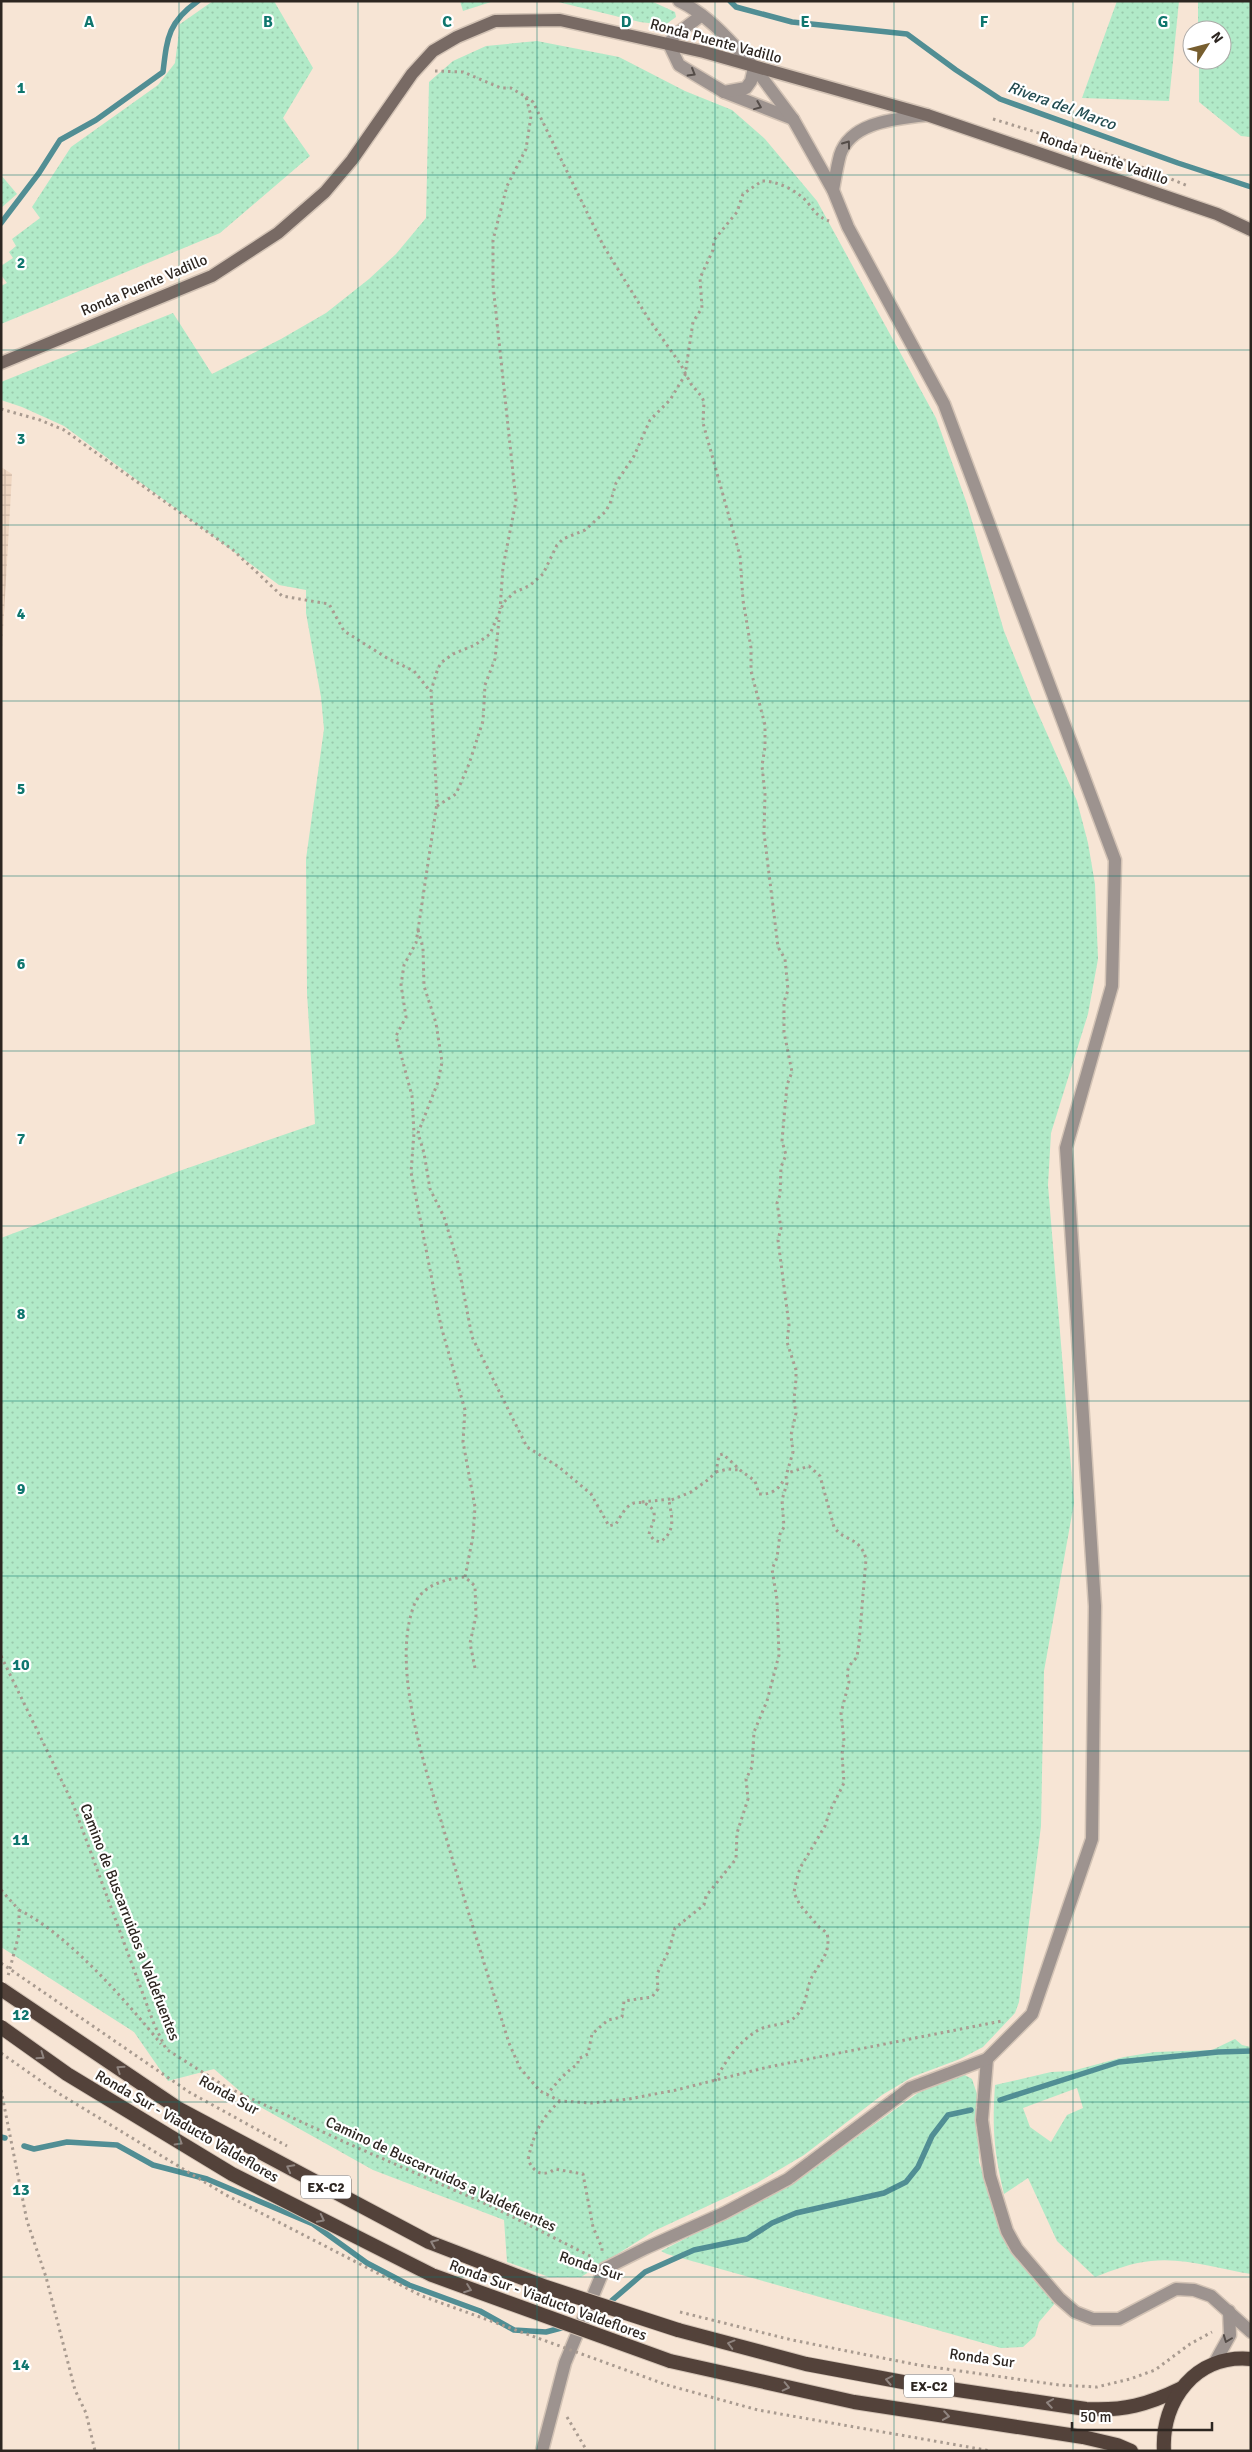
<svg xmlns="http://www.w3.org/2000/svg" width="1252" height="2452" viewBox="0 0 1252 2452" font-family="Signika,sans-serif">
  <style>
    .industrial { fill: url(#industrial-grid) }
    .grass { fill: url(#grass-dots); fill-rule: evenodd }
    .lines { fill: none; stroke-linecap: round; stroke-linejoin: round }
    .stream { stroke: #518e94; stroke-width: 5.5 }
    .minor-casing { stroke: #d3c3b5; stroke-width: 15 }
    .tertiary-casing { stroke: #d3c3b5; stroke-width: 15 }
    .secondary-casing { stroke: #d3c3b5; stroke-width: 15 }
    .trunk-casing { stroke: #d3c3b5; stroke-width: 16 }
    .path { stroke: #a99b90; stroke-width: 3; stroke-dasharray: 2.5 4; stroke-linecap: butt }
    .minor { stroke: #9d938f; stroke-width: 12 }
    .tertiary { stroke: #9d938f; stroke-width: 12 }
    .secondary { stroke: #786a64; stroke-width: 12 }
    .trunk { stroke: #53423a; stroke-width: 14 }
    .trunk-bridge-casing { stroke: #d3c3b5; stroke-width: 16; stroke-linecap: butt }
    .path-bridge { stroke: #a99b90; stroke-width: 3; stroke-dasharray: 2.5 4; stroke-linecap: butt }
    .trunk-bridge { stroke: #53423a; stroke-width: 14 }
    .oneway { stroke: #544c48 }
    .oneway2 { stroke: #8f847f }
    .grid { fill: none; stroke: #0f766e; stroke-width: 1; stroke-opacity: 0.55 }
    .labels { text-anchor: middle; stroke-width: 4.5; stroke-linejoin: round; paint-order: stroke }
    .shield { fill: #fff; stroke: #6c6764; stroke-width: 1 }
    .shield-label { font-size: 14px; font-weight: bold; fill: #2d2621 }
    .street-label { font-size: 15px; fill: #2d2621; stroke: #fff }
    .water-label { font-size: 16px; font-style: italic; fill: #224b50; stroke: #fff }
    .grid-label { font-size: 16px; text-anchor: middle; font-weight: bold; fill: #0f766e; stroke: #fff; stroke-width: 4.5; stroke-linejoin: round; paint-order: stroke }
  </style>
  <defs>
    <pattern id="industrial-grid" width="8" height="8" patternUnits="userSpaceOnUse" patternTransform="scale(1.25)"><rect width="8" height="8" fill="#f0d7c2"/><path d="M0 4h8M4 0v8" fill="none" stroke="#ceb8a6"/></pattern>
    <pattern id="grass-dots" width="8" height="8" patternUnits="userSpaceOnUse" patternTransform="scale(1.25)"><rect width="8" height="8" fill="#b1eac8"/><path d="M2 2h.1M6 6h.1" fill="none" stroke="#99c9ac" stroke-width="1.8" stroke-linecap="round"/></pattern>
  </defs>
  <rect width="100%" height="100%" fill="#f7e5d5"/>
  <!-- industrial -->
  <polygon class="industrial" points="1,467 12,474 1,667"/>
  <!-- grass -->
  <g class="grass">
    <polygon points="213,1 274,1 313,68 283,118 310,156 220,233 1,324 1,286 7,283 1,275 1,266 13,258 9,252 16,246 12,239 40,218 32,207 71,147 158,85 175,63 180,24"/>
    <polygon points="460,1 494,1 463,11"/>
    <polygon points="554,1 651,1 675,12 676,17 665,25 640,22"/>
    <polygon points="1117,1 1179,1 1169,101 1082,98"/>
    <polygon points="1198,1 1251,1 1251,137 1241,136 1199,102 1199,60 1222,60 1222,30 1198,30"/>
    <polygon points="537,41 619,57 685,91 732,110 765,139 817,201 936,418 967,504 1004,631 1032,700 1077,801 1088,843 1095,884 1098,959 1088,1014 1051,1133 1048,1185 1074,1503 1044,1671 1041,1826 1019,2002 1015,2013 983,2047 960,2059 912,2077 882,2095 804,2155 757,2183 654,2231 581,2277 549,2277 507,2262 504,2220 373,2170 255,2104 214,2069 168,2081 134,2032 1,1947 1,1238 182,1170 315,1124 307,993 306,859 324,729 321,697 306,613 306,590 279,585 64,426 22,407 1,400 1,382 173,313 212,374 281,339 326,313 369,279 396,254 426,218 429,82 453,61 486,46"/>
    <polygon points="1,175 17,194 1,208"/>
    <path d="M1235,2039L1242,2045L1251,2047V2274C1219,2269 1183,2257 1151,2261C1131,2263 1113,2270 1095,2277L1057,2241L1028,2178L1004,2194C994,2152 992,2129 995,2085L1051,2072L1072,2071L1124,2057L1155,2052L1212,2050ZM1077,2088L1083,2108L1067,2115L1051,2142L1030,2127L1023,2108Z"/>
    <polygon points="963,2074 972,2079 977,2094 979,2162 1009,2249 1056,2302 1039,2322 1035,2336 1023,2347 1001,2348 667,2254 661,2251 790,2185 918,2093"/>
  </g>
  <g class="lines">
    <!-- stream -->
    <g class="stream">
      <polyline points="730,1 736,7 792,22 907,34 956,70 1000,99 1178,163 1251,187"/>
      <path d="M1,223L39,173L60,140L96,120L163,72C167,38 168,22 198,1"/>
      <polyline points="1000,2100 1119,2062 1218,2052 1251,2051"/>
      <polyline points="1,2137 5,2138"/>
      <polyline points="24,2146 34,2149 67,2142 117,2145 153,2165 207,2179 313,2224 367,2263 409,2285 480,2311 514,2330 546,2332 565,2327"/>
      <polyline points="588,2321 645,2272 694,2250 747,2239 772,2223 796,2213 884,2193 906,2182 918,2167 932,2136 948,2115 971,2110"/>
    </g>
    <!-- minor casing -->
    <g class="minor-casing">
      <g id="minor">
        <polyline points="724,92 793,119"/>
        <path d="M833,190C835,179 837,166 840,155C851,121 897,119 927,115"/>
        <polyline points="987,2059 982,2120 990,2176 1007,2231 1017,2249 1059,2298 1075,2312 1093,2319 1119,2319 1176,2289 1194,2290 1211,2296 1251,2332"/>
        <polyline points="1214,2364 1230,2335 1229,2311"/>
        <polyline points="542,2451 565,2363 604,2269 646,2248 724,2213 788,2179 910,2088 987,2059 1032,2014 1092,1839 1095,1606 1066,1148 1112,986 1115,860 944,404 848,227 833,190 793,119 754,67"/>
      </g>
    </g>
    <!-- tertiary casing -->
    <g class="tertiary-casing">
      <path id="tertiary" d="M679,1C709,15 732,43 754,67L751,81L746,88L724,92L679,65L669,44L674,36L702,15"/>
    </g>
    <!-- secondary casing -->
    <g class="secondary-casing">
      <polyline id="secondary" points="1,363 212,276 278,233 325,192 352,160 412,74 433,51 457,37 495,21 560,20 704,52 927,115 1217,214 1251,230"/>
    </g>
    <!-- trunk casing -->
    <g class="trunk-casing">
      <g id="trunk">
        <path d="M678,2330L806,2364L903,2382L1086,2409C1124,2411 1147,2405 1182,2388"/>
        <polyline points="670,2361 854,2402 1083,2437 1117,2445 1131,2451"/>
        <path d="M1164,2451C1161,2400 1196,2354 1251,2359"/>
      </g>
    </g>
    <!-- path -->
    <g class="path">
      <polyline points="435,71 463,72 501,88 511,88 526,97 531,116 526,149 507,186 493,240 493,285 516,501 503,567 500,609"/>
      <path d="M526,97L533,102L603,245L648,318L681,365L691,384L702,397L704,402L703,423L740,556L743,600L751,648V671L765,725V747L762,766L765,794L764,833L778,947L785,959L788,990L784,1002V1032L792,1072L787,1085L782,1141L786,1155L781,1167L780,1195L777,1203L781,1228L778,1240L789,1325L787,1342L796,1370V1379L794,1400L796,1413L791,1435L793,1452L786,1476L787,1483L782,1500L784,1527L780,1534L777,1558L772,1569L777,1600L779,1655L767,1701L754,1732L752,1767L746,1779L748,1799L737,1833L736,1859L706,1896L704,1905L675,1928L669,1950L657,1974L658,1989L652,1997L624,2001L622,2017L608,2020L592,2034L588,2054L578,2059V2064C565,2072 557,2083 547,2094"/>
      <polyline points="993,119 1117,157 1188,186"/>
      <polyline points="1,409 40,420 64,430 233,550 282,596 329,604 344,631 387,658 414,671 430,691"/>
      <polyline points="437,806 456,794 469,764 483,721 485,685 495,659 499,620"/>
      <path d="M418,930L423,948L424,986L436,1023L442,1062L438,1082L418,1133L424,1153L430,1189L444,1217L458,1263L472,1337L527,1447L559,1467L591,1494L609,1526L616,1524C619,1519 624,1509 630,1505C640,1498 657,1506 654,1519C653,1524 650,1529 649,1534L654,1540L660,1542C676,1532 672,1517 669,1501L691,1492L709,1479L716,1472L719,1455L723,1454L740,1470L755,1481L759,1494C772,1495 779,1489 785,1478"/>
      <polyline points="716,1472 728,1469 739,1470"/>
      <polyline points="642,1502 671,1499"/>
      <path d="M465,1577L473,1536L475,1507L463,1442L465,1410L441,1326L411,1172L414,1133L412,1096L396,1036L406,1017L401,985L404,965L416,943L418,930L437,803L431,691L438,668L442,662L453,654L475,645L490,634L504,602L515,592L529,586L543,574L557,545L563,539L585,530L605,512L610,504L616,483L634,456L650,420L670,400L685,375L693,322L702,308L700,278L713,250L714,240L737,212L743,194L762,181C778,181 798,191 808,203C815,212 818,217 829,221"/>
      <polyline points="1,1656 73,1804 154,2024 166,2049 226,2087 349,2144 493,2207 594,2258"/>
      <path d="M475,1668L470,1643L476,1616L475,1586L465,1577C444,1579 420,1586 413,1608C390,1675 431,1784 450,1851C469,1915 489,1979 509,2043L520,2068L540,2091L560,2101L591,2103L629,2099L676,2090L768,2067L1002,2021"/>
      <polyline points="1,1890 19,1910 19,1934 8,1976"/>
      <path d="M19,1910C67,1933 128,2003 161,2044"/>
      <path d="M715,2081C725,2061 740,2040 760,2029C774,2023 787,2027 798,2014C808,2002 806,1986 813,1975C822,1960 831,1951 827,1933L819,1927L800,1905L794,1893L795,1886L800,1868L825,1826L830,1811L844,1783L842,1754L844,1741L841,1713L849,1682L847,1673L849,1666L857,1657L859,1643L866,1559C860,1536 844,1542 834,1527L820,1476L809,1466L788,1473"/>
      <polyline points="1,2090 27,2221 46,2277 75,2390 86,2413 95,2451"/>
      <path d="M560,2101C541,2118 533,2135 528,2160C534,2172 542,2178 555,2169L583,2174L593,2227L602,2248V2254"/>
      <polyline points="680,2312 792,2340 918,2365 1059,2385 1097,2387 1130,2379 1155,2370 1190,2344 1212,2332"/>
      <polyline points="667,2385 758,2410 991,2451"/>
      <polyline points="567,2417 587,2451"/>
    </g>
    <!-- minor -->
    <use href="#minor" class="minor"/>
    <!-- tertiary -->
    <use href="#tertiary" class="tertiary"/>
    <!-- secondary -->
    <use href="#secondary" class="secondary"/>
    <!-- trunk -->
    <use href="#trunk" class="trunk"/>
    <!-- trunk-bridge casing -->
    <g class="trunk-bridge-casing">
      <g id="trunk-bridge">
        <polyline points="1,1989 179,2109 429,2242 546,2287 678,2330"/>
        <polyline points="1,2027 67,2074 232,2174 432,2275 670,2361"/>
      </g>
    </g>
    <!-- path-bridge -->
    <g class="path-bridge">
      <polyline points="1,1963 189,2092 287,2146"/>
      <polyline points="1,2053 58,2093 226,2195 422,2296 667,2385"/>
    </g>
    <!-- trunk-bridge -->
    <use href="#trunk-bridge" class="trunk-bridge"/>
  </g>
  <!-- one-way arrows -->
  <defs><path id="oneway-chevron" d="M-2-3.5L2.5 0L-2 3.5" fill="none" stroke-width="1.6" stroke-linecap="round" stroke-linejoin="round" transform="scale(1.25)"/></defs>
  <g class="oneway">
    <use href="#oneway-chevron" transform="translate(692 73) rotate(30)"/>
    <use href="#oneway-chevron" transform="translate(758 106) rotate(22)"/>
    <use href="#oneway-chevron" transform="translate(847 144) rotate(-54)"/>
    <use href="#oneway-chevron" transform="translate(1227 2339) rotate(111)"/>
  </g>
  <g class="oneway2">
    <use href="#oneway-chevron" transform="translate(41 2056) rotate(35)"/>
    <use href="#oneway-chevron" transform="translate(120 2069) rotate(-146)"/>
    <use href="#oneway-chevron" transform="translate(179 2142) rotate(31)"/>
    <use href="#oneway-chevron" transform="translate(290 2168) rotate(-152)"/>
    <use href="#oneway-chevron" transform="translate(321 2219) rotate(27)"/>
    <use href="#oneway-chevron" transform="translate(434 2243) rotate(-157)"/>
    <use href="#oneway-chevron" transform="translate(468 2289) rotate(20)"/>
    <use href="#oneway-chevron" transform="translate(731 2344) rotate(-165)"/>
    <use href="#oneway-chevron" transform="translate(889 2380) rotate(-169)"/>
    <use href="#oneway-chevron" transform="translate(786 2387) rotate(13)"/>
    <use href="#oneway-chevron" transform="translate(1050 2403) rotate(-171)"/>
    <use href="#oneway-chevron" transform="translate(946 2416) rotate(9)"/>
  </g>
  <!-- grid -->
  <path class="grid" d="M179,1V2451M358,1V2451M537,1V2451M715,1V2451M894,1V2451M1073,1V2451M1,175H1251M1,350H1251M1,525H1251M1,701H1251M1,876H1251M1,1051H1251M1,1226H1251M1,1401H1251M1,1576H1251M1,1751H1251M1,1927H1251M1,2102H1251M1,2277H1251"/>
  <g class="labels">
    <!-- shield labels -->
    <g class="shield">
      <rect x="301" y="2175.5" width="50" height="23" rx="4"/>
      <rect x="904" y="2374.5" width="50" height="23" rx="4"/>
    </g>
    <g class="shield-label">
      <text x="326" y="2192">EX-C2</text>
      <text x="929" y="2391">EX-C2</text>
    </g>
    <!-- street labels -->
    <g class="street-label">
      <text transform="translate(716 41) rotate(15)" y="5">Ronda Puente Vadillo</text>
      <text transform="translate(1104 158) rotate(19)" y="5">Ronda Puente Vadillo</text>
      <text transform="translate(144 285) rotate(-23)" y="5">Ronda Puente Vadillo</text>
      <text transform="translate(130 1922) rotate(69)" y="5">Camino de Buscarruidos a Valdefuentes</text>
      <text transform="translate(229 2095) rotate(29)" y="5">Ronda Sur</text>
      <text transform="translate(187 2126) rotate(30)" y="5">Ronda Sur - Viaducto Valdeflores</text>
      <text transform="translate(441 2174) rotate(25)" y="5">Camino de Buscarruidos a Valdefuentes</text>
      <text transform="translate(591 2266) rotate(18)" y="5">Ronda Sur</text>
      <text transform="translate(548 2300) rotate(20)" y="5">Ronda Sur - Viaducto Valdeflores</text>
      <text transform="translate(982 2358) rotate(8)" y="5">Ronda Sur</text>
    </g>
    <!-- water labels -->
    <g class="water-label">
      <text transform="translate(1062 105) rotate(20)" y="6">Rivera del Marco</text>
    </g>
  </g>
  <g class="grid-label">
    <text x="89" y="27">A</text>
    <text x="268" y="27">B</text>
    <text x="447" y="27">C</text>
    <text x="626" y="27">D</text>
    <text x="805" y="27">E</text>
    <text x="984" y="27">F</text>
    <text x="1163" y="27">G</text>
    <text x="21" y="93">1</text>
    <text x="21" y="268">2</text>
    <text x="21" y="444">3</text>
    <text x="21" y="619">4</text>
    <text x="21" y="794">5</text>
    <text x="21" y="969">6</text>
    <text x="21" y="1144">7</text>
    <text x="21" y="1319">8</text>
    <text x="21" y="1494">9</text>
    <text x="21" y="1670">10</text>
    <text x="21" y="1845">11</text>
    <text x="21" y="2020">12</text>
    <text x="21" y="2195">13</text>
    <text x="21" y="2370">14</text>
  </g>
  <!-- border -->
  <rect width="1252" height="2452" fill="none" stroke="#2d2621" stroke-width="5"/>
  <!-- north arrow -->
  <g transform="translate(1207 45) rotate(54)"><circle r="24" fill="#ffffff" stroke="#aba8a6"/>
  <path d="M0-4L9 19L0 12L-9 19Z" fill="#775e2f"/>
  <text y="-8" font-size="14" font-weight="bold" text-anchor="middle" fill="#2d2621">N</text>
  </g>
  <!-- scale -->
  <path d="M1072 2422v8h140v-8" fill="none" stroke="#2d2621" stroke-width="2.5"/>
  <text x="1080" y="2422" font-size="15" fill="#2d2621" stroke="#ffffff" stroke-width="4" paint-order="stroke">50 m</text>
</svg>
